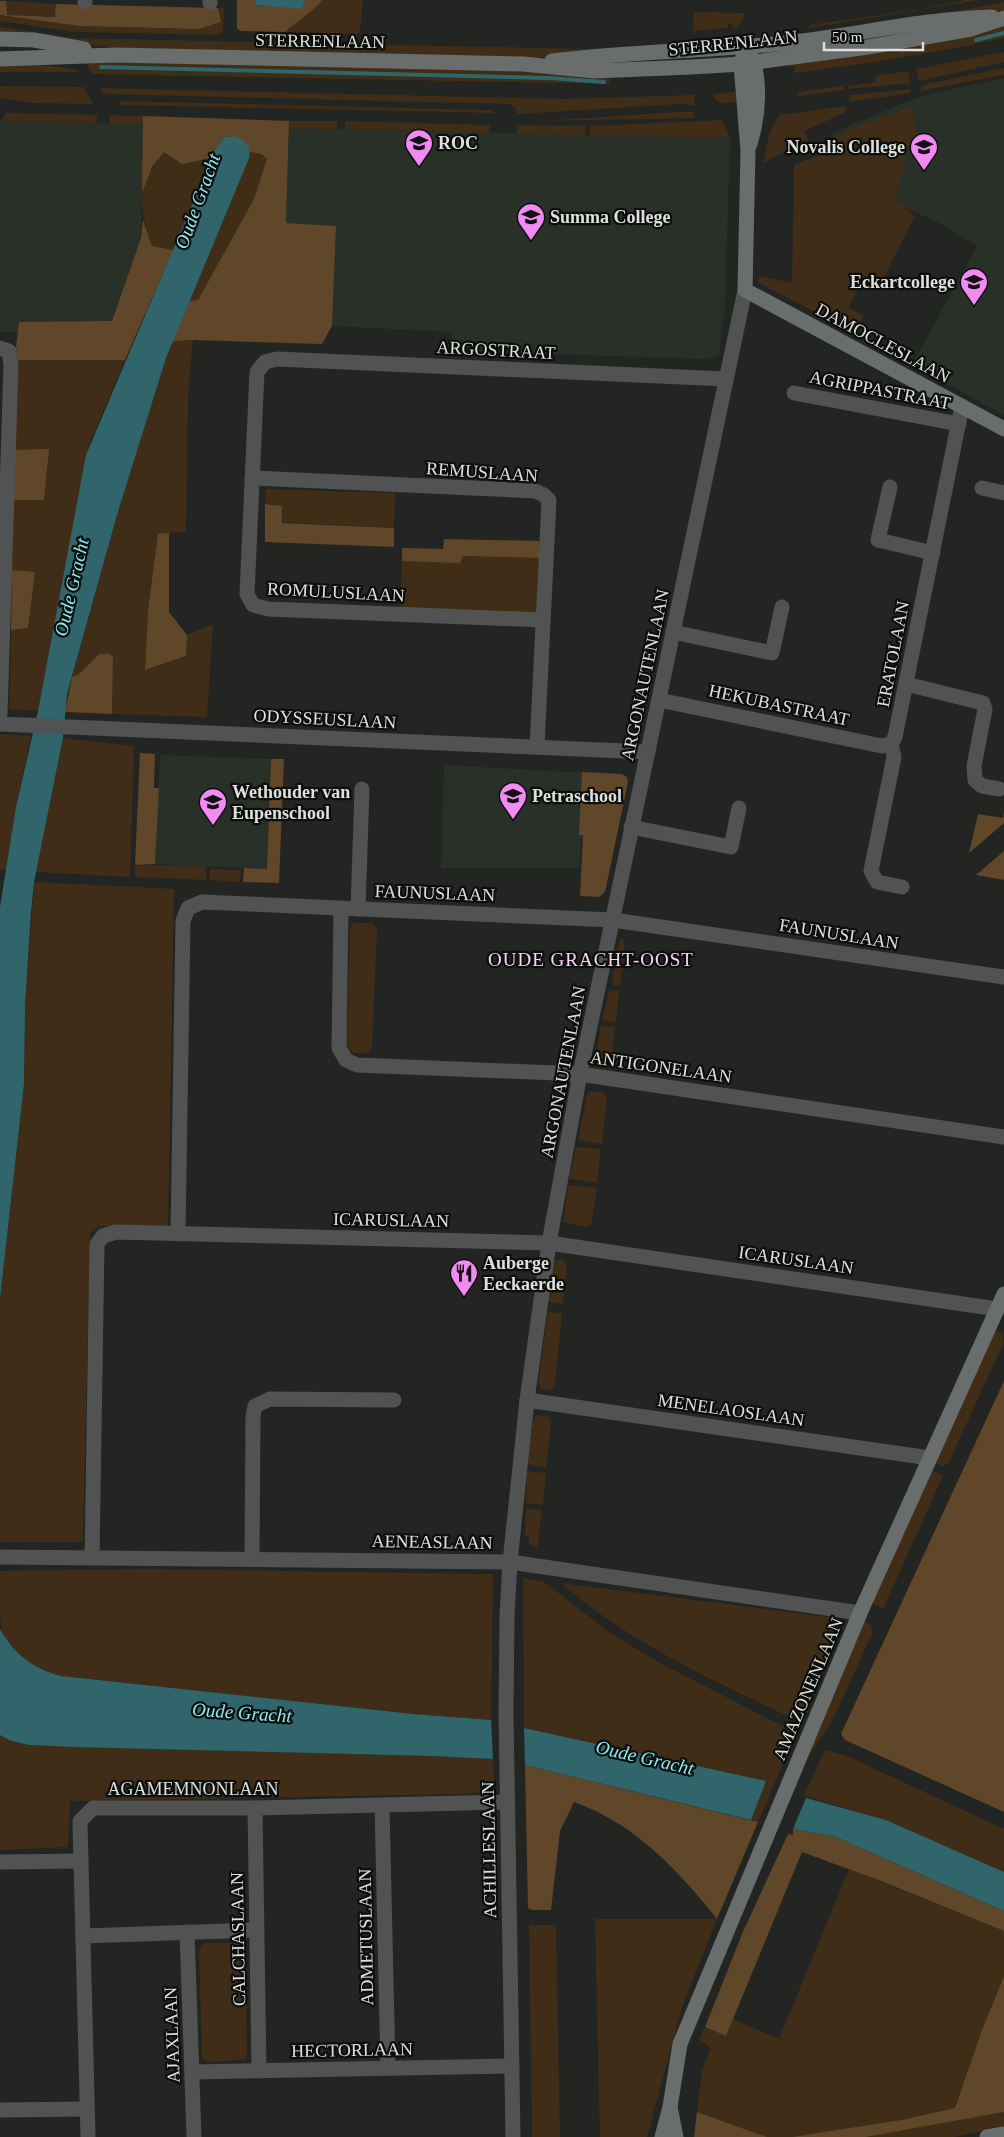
<svg xmlns="http://www.w3.org/2000/svg" width="1004" height="2137" viewBox="0 0 1004 2137" font-family="'Times New Roman',serif">
  <style>
    .built { fill: #293027 }
    .green { fill: #402d18 }
    .forest { fill: #614729 }
    .water { fill: #30656c }
    .lines { fill: none; stroke-linecap: round; stroke-linejoin: round }
    .stream { stroke: #30656c; stroke-width: 4 }
    .street { stroke: #505352; stroke-width: 15 }
    .secondary { stroke: #696e6c; stroke-width: 15 }
    .labels { text-anchor: middle; stroke-width: 4.5; stroke-linejoin: round; paint-order: stroke }
    .street-label { font-size: 18px; fill: #dee0dd; stroke: #0c0e0c }
    .poi-label { font-size: 18px; font-weight: bold; fill: #dee0dd; stroke: #0c0e0c; text-anchor: start }
    .water-label { font-size: 19px; font-style: italic; fill: #8fe9f4; stroke: #0c0e0c }
    .neighbourhood-label { font-size: 19px; letter-spacing: 1px; fill: #ffd0fe; stroke: #0c0e0c }
  </style>
  <rect width="100%" height="100%" fill="#222521"/>
  <!-- built -->
  <g class="built">
    <polygon points="1004,78 1004,415 912,365 977,246 944,225 906,208 858,218 832,133 921,96"/>
    <polygon points="0,121 143,124 141,238 112,321 81,334 0,332"/>
    <polygon points="289,128 730,138 725,305 719,355 705,359 451,351 452,332 332,326 336,226 286,223"/>
    <polygon points="160,755 271,759 267,869 155,864"/>
    <polygon points="444,765 587,773 579,868 441,868"/>
  </g>
  <!-- green -->
  <g class="green">
    <path d="M322,0H363L360,32L357,34L285,32C293,23 318,8 322,0Z"/>
    <polygon points="965,0 980,0 809,28 809,25 923,9"/>
    <polygon points="6,1 56,4 56,17 6,15"/>
    <polygon points="1004,2 1004,11 936,15"/>
    <polygon points="218,8 224,8 223,30 218,35 74,32 0,21 0,15 79,26 199,29 221,22"/>
    <polygon points="694,12 744,13 744,19 736,28 733,28 732,23 728,24 728,28 693,31"/>
    <path d="M1004,25V38C935,53 865,64 795,73V66L788,67V63Z"/>
    <polygon points="0,27 74,38 585,49 585,53 537,58 127,48 85,45 0,33"/>
    <polygon points="1004,52 1004,62 919,81 916,69"/>
    <polygon points="85,61 555,72 586,79 609,78 609,84 92,74"/>
    <path d="M0,63C16,66 71,64 79,72H0Z"/>
    <polygon points="1004,68 1004,75 921,91 920,87 931,83"/>
    <polygon points="908,71 910,83 848,89 848,86 876,82 875,76"/>
    <polygon points="0,86 84,87 93,104 33,103 0,98"/>
    <polygon points="843,86 844,90 798,96 797,92"/>
    <polygon points="100,88 563,99 694,95 695,105 679,104 518,114 514,106 508,104 103,94"/>
    <polygon points="911,89 911,93 850,102 849,95"/>
    <path d="M735,92L737,102C727,103 715,106 713,94Z"/>
    <polygon points="120,101 490,110 495,113 119,105"/>
    <polygon points="846,106 846,112 804,131 808,140 763,163 769,135 779,115"/>
    <polygon points="912,106 919,145 909,144 895,200 915,216 880,285 865,276 849,307 864,316 854,333 758,282 760,276 792,283 794,165 838,147 835,136"/>
    <polygon points="678,112 694,112 695,118 540,121"/>
    <polygon points="6,113 97,115 97,123 1,121"/>
    <polygon points="110,115 143,116 143,124 110,124"/>
    <polygon points="722,120 730,138 590,135 590,126"/>
    <polygon points="289,121 337,121 337,129 289,128"/>
    <polygon points="345,121 490,125 489,133 345,129"/>
    <polygon points="517,125 585,126 585,135 517,134"/>
    <path d="M164,152L182,164L212,158L173,250L152,246C139,206 135,186 164,152Z"/>
    <polygon points="250,152 262,154 267,159 254,199 198,300 188,301"/>
    <polygon points="193,340 188,395 186,532 158,534 148,610 145,670 185,657 187,635 213,624 207,717 112,714 113,657 99,654 79,674 72,677 117,515 166,358 172,341"/>
    <polygon points="18,360 125,360 89,445 38,711 9,709 11,630 28,628 35,572 12,570 13,500 48,450 15,450"/>
    <polygon points="266,489 395,493 394,528 282,522 283,510 278,505 265,504"/>
    <polygon points="462,556 539,558 536,614 400,608 402,561"/>
    <polygon points="0,734 31,736 16,807 7,870 0,870"/>
    <polygon points="63,738 134,746 130,877 36,872"/>
    <polygon points="135,865 206,866 206,880 135,877"/>
    <polygon points="210,869 241,870 240,882 210,880"/>
    <polygon points="34,882 174,889 168,1226 99,1226 90,1233 83,1542 0,1542 0,1300 24,1084 25,1006"/>
    <polygon points="354,923 372,923 377,929 372,1047 367,1053 353,1053 347,1046 350,928"/>
    <polygon points="622,938 625,941 620,986 612,985 619,941"/>
    <polygon points="609,990 619,991 616,1023 602,1020"/>
    <polygon points="601,1026 615,1027 611,1062 606,1066 597,1065 595,1059"/>
    <polygon points="590,1091 603,1092 607,1099 602,1144 578,1140 587,1095"/>
    <polygon points="579,1147 601,1149 597,1183 569,1179 576,1148"/>
    <polygon points="571,1185 597,1188 591,1225 586,1227 563,1222 568,1186"/>
    <polygon points="563,1259 567,1266 563,1304 548,1302 553,1263 555,1260"/>
    <polygon points="548,1312 562,1313 555,1385 551,1390 541,1389 538,1383"/>
    <polygon points="993,1331 1002,1334 1004,1342 948,1464 942,1466 934,1462"/>
    <polygon points="540,1415 548,1417 551,1422 546,1468 527,1464 533,1420 535,1416"/>
    <polygon points="931,1470 943,1475 942,1478 883,1609 871,1603"/>
    <polygon points="527,1471 546,1473 543,1505 526,1503"/>
    <polygon points="526,1508 542,1510 538,1545 536,1547 529,1544 529,1536 525,1536"/>
    <path d="M145,1569L493,1574L491,1720L413,1714L61,1676C36,1669 11,1656 1,1630C0,1620 0,1584 0,1571Z"/>
    <polygon points="523,1578 543,1581 609,1632 658,1662 796,1733 758,1822 751,1820 766,1781 524,1728"/>
    <path d="M561,1583L836,1618L843,1622L801,1722C718,1683 631,1644 561,1583Z"/>
    <polygon points="863,1620 871,1625 873,1632 831,1723 810,1754 807,1753"/>
    <polygon points="0,1735 9,1740 29,1745 431,1756 493,1759 494,1785 490,1792 457,1794 70,1801 68,1847 0,1850"/>
    <polygon points="825,1750 847,1756 1004,1829 1004,1872 886,1820 804,1796"/>
    <polygon points="849,1869 1004,1931 1004,1976 982,2030 955,2108 901,2120 792,2137 767,2137 697,2112 702,2070 711,2048 699,2039 705,2027 726,2036 733,2019 779,2039"/>
    <polygon points="595,1919 717,1919 682,2007 647,2137 600,2137"/>
    <polygon points="529,1925 556,1925 560,2137 532,2137"/>
    <polygon points="204,1943 240,1943 246,1948 247,2055 245,2059 209,2062 202,2058 199,1950"/>
    <polygon points="1004,2112 1004,2126 954,2137 866,2137"/>
  </g>
  <!-- forest -->
  <g class="forest">
    <path d="M237,0H256V5L302,8L305,0H322C318,8 293,24 285,32L241,31L237,29Z"/>
    <polygon points="0,1 6,1 7,15 55,17 56,4 218,8 221,22 199,29 79,26 0,15"/>
    <polygon points="143,116 289,121 286,223 336,226 332,326 322,344 193,340 172,341 188,301 198,300 254,199 267,159 262,154 250,152 234,136 225,137 216,148 212,158 182,164 164,152 152,167 142,193"/>
    <polygon points="143,220 152,246 173,250 125,360 18,360 16,347 19,322 112,321 141,238"/>
    <polygon points="49,449 44,500 13,500 15,450"/>
    <polygon points="265,504 282,506 282,523 394,528 394,547 265,542"/>
    <polygon points="169,533 169,612 187,635 186,656 145,670 148,610 158,534"/>
    <polygon points="444,539 539,541 539,558 463,556 460,563 402,561 402,548 443,549"/>
    <polygon points="12,570 35,572 28,628 11,630"/>
    <polygon points="99,654 110,654 113,657 112,714 65,712 72,677 79,674"/>
    <polygon points="140,753 155,754 154,788 159,788 155,864 135,865"/>
    <polygon points="271,759 284,759 279,883 243,882 244,868 267,869"/>
    <polygon points="582,772 622,774 627,777 628,782 605,892 599,897 580,896 583,835 579,835"/>
    <polygon points="1004,812 1004,823 969,853 978,814 1003,818"/>
    <polygon points="1004,851 1004,880 976,875"/>
    <polygon points="1004,1381 1004,1812 845,1740 841,1734"/>
    <path d="M525,1765L758,1822L717,1919C678,1870 634,1823 574,1802L560,1831L551,1910H532L528,1908Z"/>
    <polygon points="793,1829 836,1837 1004,1911 1004,1931 881,1881 802,1852 726,2036 705,2027 742,1934 788,1834 793,1835"/>
    <polygon points="1004,1976 1004,2112 866,2137 792,2137 901,2120 955,2108 982,2030"/>
    <polygon points="697,2112 767,2137 694,2137"/>
  </g>
  <!-- water -->
  <g class="water">
    <polygon points="256,0 305,0 302,9 256,5"/>
    <path d="M234,136C245,140 252,146 249,158L166,358L117,515L67,694L63,738L34,882L31,912L25,1006L24,1084L0,1299V907L16,807L38,711L86,455L216,148L225,137Z"/>
    <path d="M0,1629C15,1655 32,1668 61,1676L413,1714L491,1720L493,1759L431,1756L74,1747L29,1745L9,1740L0,1735Z"/>
    <polygon points="524,1728 766,1781 751,1820 525,1765"/>
    <polygon points="806,1798 886,1820 1004,1872 1004,1911 836,1837 793,1829"/>
  </g>
  <g class="lines">
    <!-- stream -->
    <g class="stream">
      <polyline points="976,40 1004,33"/>
      <polyline points="101,67 549,78 604,82"/>
    </g>
    <!-- street -->
    <g class="street">
      <polyline points="210,0 210,3"/>
      <polyline points="85,2 85,0"/>
      <polyline points="0,348 9,351 11,364 0,714"/>
      <polyline points="794,393 959,424"/>
      <polyline points="252,478 535,491 544,495 549,500 537,747"/>
      <polyline points="890,487 878,540 933,553"/>
      <polyline points="982,488 1004,493"/>
      <polyline points="543,620 268,609 253,605 247,594 257,372 265,362 277,359 726,379"/>
      <polyline points="673,632 772,653 782,607"/>
      <polyline points="906,684 983,703 985,709 974,766 975,780 982,786 999,789"/>
      <polyline points="659,700 882,746 891,744"/>
      <polyline points="0,724 648,752"/>
      <polyline points="631,827 731,847 739,808"/>
      <polyline points="902,887 877,882 871,871 894,757 891,744 895,737 962,406"/>
      <polyline points="341,908 339,1048 346,1060 357,1065 580,1074 1004,1137"/>
      <polyline points="358,909 362,789"/>
      <polyline points="178,1234 183,921 188,908 202,902 613,920 1004,977"/>
      <polyline points="527,1400 930,1458"/>
      <polyline points="0,1557 510,1562 860,1613"/>
      <polyline points="92,1558 97,1244 103,1236 116,1232 549,1243 997,1309"/>
      <polyline points="252,1559 253,1417 255,1406 270,1399 394,1400"/>
      <polyline points="382,1805 388,2068"/>
      <polyline points="255,1808 259,2071"/>
      <polyline points="0,1862 81,1861"/>
      <polyline points="187,1932 194,2137"/>
      <polyline points="83,1936 257,1930"/>
      <polyline points="192,2072 512,2066"/>
      <polyline points="0,2110 87,2109"/>
      <polyline points="88,2137 80,1821 93,1808 255,1808 507,1802"/>
      <polyline points="513,2137 506,1713 507,1615 510,1562 527,1400 549,1243 580,1074 745,290"/>
    </g>
    <!-- secondary -->
    <g class="secondary">
      <polyline points="0,39 34,40 84,49"/>
      <polyline points="746,46 741,64 748,151 745,290 1004,429"/>
      <path d="M750,54C762,80 758,118 750,144"/>
      <polyline points="0,59 115,55 523,64 594,71 692,67 741,64 868,47 971,29 1004,18"/>
      <path d="M552,61C627,52 702,51 776,44C848,37 919,19 992,17"/>
      <polyline points="670,2107 676,2137"/>
      <polyline points="662,2137 670,2107 680,2044 860,1613 1004,1294"/>
      <polyline points="987,2137 1004,2134"/>
    </g>
  </g>
  <!-- icons -->
  <defs>
    <g id="university-pin" transform="scale(1.4375)"><path d="M0 17L-7.5 6A9.5 9.5 0 1 1 7.5 6Z" fill="#f28af3" stroke="#0c0e0c"/><path d="M0-5L7-2L0 1L-7-2ZM-4 1L0 2.5L4 1V4Q0 6-4 4Z" fill="#111"/></g>
    <g id="school-pin" transform="scale(1.4375)"><path d="M0 17L-7.5 6A9.5 9.5 0 1 1 7.5 6Z" fill="#f28af3" stroke="#0c0e0c"/><path d="M0-5L7-2L0 1L-7-2ZM-4 1L0 2.5L4 1V4Q0 6-4 4Z" fill="#111"/></g>
    <g id="restaurant-pin" transform="scale(1.4375)"><path d="M0 17L-7.5 6A9.5 9.5 0 1 1 7.5 6Z" fill="#f28af3" stroke="#0c0e0c"/><path d="M-5-6h1v4h1v-4h1v4h1v-4h1v5L-1.5 .5V6h-2V.5L-5-1ZM5-6V6H3V1.5H1.5Q1.5-4 5-6Z" fill="#111"/></g>
  </defs>
  <g fill-rule="evenodd">
    <use href="#university-pin" x="419" y="143"/>
    <use href="#school-pin" x="924" y="147"/>
    <use href="#university-pin" x="531" y="217"/>
    <use href="#school-pin" x="974" y="282"/>
    <use href="#school-pin" x="513" y="796"/>
    <use href="#school-pin" x="213" y="802"/>
    <use href="#restaurant-pin" x="464" y="1273"/>
  </g>
  <g class="labels">
    <!-- street labels -->
    <g class="street-label">
      <text transform="translate(320 41) rotate(1)" y="6">STERRENLAAN</text>
      <text transform="translate(733 43) rotate(-6)" y="6">STERRENLAAN</text>
      <text transform="translate(883 343) rotate(28)" y="6">DAMOCLESLAAN</text>
      <text transform="translate(496 350) rotate(3)" y="6">ARGOSTRAAT</text>
      <text transform="translate(880 390) rotate(11)" y="6">AGRIPPASTRAAT</text>
      <text transform="translate(482 472) rotate(4)" y="6">REMUSLAAN</text>
      <text transform="translate(336 592) rotate(3)" y="6">ROMULUSLAAN</text>
      <text transform="translate(893 654) rotate(-79)" y="6">ERATOLAAN</text>
      <text transform="translate(645 675) rotate(-78)" y="6">ARGONAUTENLAAN</text>
      <text transform="translate(779 705) rotate(12)" y="6">HEKUBASTRAAT</text>
      <text transform="translate(325 719) rotate(3)" y="6">ODYSSEUSLAAN</text>
      <text transform="translate(435 893) rotate(2)" y="6">FAUNUSLAAN</text>
      <text transform="translate(839 934) rotate(9)" y="6">FAUNUSLAAN</text>
      <text transform="translate(661 1067) rotate(8)" y="6">ANTIGONELAAN</text>
      <text transform="translate(563 1072) rotate(-79)" y="6">ARGONAUTENLAAN</text>
      <text transform="translate(391 1220) rotate(1)" y="6">ICARUSLAAN</text>
      <text transform="translate(796 1260) rotate(8)" y="6">ICARUSLAAN</text>
      <text transform="translate(731 1410) rotate(8)" y="6">MENELAOSLAAN</text>
      <text transform="translate(432 1542) rotate(1)" y="6">AENEASLAAN</text>
      <text transform="translate(808 1689) rotate(-67)" y="6">AMAZONENLAAN</text>
      <text x="193" y="1795">AGAMEMNONLAAN</text>
      <text transform="translate(489 1850) rotate(-91)" y="6">ACHILLESLAAN</text>
      <text transform="translate(366 1937) rotate(-91)" y="6">ADMETUSLAAN</text>
      <text transform="translate(238 1939) rotate(-91)" y="6">CALCHASLAAN</text>
      <text transform="translate(172 2035) rotate(-92)" y="6">AJAXLAAN</text>
      <text transform="translate(352 2050) rotate(-1)" y="6">HECTORLAAN</text>
    </g>
    <!-- poi labels -->
    <g class="poi-label">
      <text x="438" y="149">ROC</text>
      <text x="905" y="153" text-anchor="end">Novalis College</text>
      <text x="550" y="223">Summa College</text>
      <text x="955" y="288" text-anchor="end">Eckartcollege</text>
      <text x="232" y="798">Wethouder van<tspan x="232" dy="21">Eupenschool</tspan></text>
      <text x="532" y="802">Petraschool</text>
      <text x="483" y="1269">Auberge<tspan x="483" dy="21">Eeckaerde</tspan></text>
    </g>
    <!-- water labels -->
    <g class="water-label">
      <text transform="translate(197 201) rotate(-70)" y="7">Oude Gracht</text>
      <text transform="translate(71 587) rotate(-77)" y="7">Oude Gracht</text>
      <text transform="translate(242 1712) rotate(4)" y="7">Oude Gracht</text>
      <text transform="translate(645 1757) rotate(13)" y="7">Oude Gracht</text>
    </g>
    <!-- neighbourhood labels -->
    <g class="neighbourhood-label">
      <text x="591" y="966">OUDE GRACHT-OOST</text>
    </g>
  </g>
  <!-- scale -->
  <path d="M824 42v8h99v-8" fill="none" stroke="#dee0dd" stroke-width="2.5"/>
  <text x="832" y="42" font-size="15" fill="#dee0dd" stroke="#0c0e0c" stroke-width="4" paint-order="stroke">50 m</text>
</svg>
